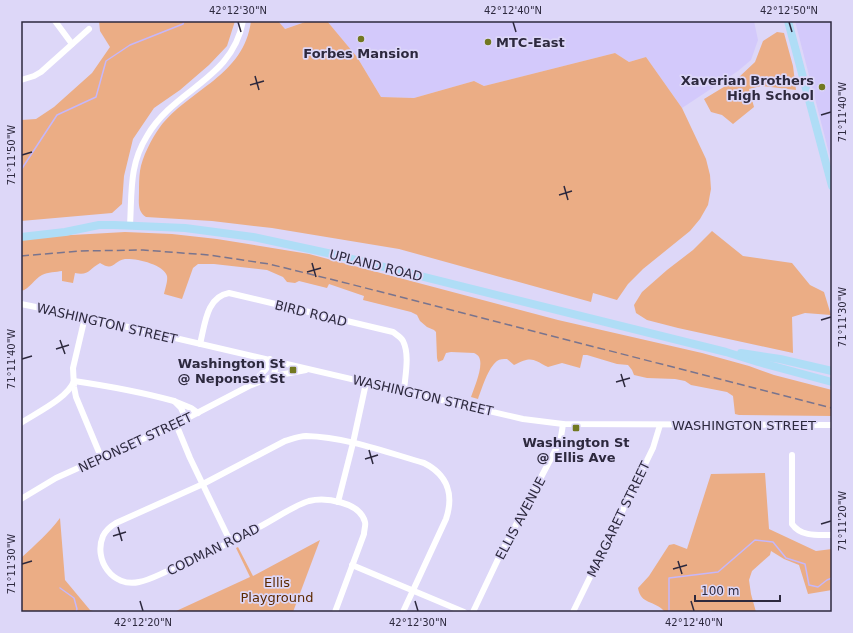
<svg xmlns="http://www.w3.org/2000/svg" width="853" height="633" viewBox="0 0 853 633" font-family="'DejaVu Sans',sans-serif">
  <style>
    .built { fill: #d3c9fb }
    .green { fill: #ebad85 }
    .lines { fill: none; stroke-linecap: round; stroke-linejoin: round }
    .stream { stroke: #c5b7fb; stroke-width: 1.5 }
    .minor { stroke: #fff; stroke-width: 6 }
    .major { stroke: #afddf6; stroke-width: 8 }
    .rail { stroke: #79748e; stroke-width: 1.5; stroke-dasharray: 8 4; stroke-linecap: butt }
    .ticks { fill: none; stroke: #2d293e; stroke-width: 1.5 }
    .poi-dot { fill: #727821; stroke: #ddd7f8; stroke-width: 1.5 }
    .labels { text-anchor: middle; stroke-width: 3.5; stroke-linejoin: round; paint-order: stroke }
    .poi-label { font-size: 13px; font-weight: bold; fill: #2d293e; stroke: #ddd7f8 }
    .street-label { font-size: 13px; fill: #2d293e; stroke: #ddd7f8 }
    .park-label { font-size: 13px; fill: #5c2900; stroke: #ddd7f8 }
    .neatline { fill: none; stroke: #2d293e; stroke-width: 1.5 }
    .ticks-label { font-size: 10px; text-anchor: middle; fill: #2d293e }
  </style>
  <rect width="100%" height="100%" fill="#ddd7f8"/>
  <!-- built -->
  <g class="built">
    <polygon points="278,21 308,21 284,29"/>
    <polygon points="327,21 754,21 758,40 751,60 738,71 682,108 646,57 629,62 615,53 484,86 474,81 414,98 381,97 357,57"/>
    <polygon points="795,21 832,21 832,163 829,153"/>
  </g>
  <!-- green -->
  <g class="green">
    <polygon points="99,21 235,21 227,46 209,65 180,90 154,108 133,139 124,176 122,204 112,213 21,221 21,120 36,119 54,107 92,73 110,47 100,31"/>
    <path d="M251,21H278L285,29L308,21H327L357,57L381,97L414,98L474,81L484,86L615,53L629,62L646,57L682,108L706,159L710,175L711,189L708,205L700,219L690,231L643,269L628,284L617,300L593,293L591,302L399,249L272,228L212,221L146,217C137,211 139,202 139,192C139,185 139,178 140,171C142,157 152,138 160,127C189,89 244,76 251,21Z"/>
    <polygon points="777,32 784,33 793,66 796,90 761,86 749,89 754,107 733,124 722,115 711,112 704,99 737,79 755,62 763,41"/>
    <polygon points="712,231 743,256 792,263 810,285 824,292 831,315 805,313 792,317 793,353 678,328 647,320 636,313 634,305 642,292 667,270 693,250"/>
    <path d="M125,232L172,234L217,239L309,254L558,320L702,353L749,366L774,375L832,390V416L739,415L735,414L733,396L727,392L691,385L685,381L675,379L647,378L634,375L632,370L628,365L617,364L587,355H583L580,368L562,363L548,367C532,359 532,356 514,365L507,359C503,359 500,359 497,361C488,368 482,388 478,399L471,397C474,388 484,366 479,357C478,355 476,354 474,353L451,352L446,353L443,360L438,362L437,358L436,332L434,330L427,327L420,321L417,315L411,312L363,300L364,296L329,284L327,288L299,281L295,283L287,282L283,277L267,270L214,264H198L193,268L182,299L164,294C165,289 168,281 167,276C164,264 135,258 125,259C113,261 114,272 100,263C89,269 89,276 75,273L73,283L62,281V271C56,272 48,272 42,275C34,279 30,289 21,291V240L37,237Z"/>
    <path d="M765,473L769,529L816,551L832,549V590L808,594L799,565L784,559L771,551L770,555L752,571L749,580L751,594L756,612H714L710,610L709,612H664V611C654,600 641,605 638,588L649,576L669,545L674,544L687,549L711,474Z"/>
    <path d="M60,518L65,580L90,610L96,612H21V558C35,545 49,533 60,518Z"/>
    <polygon points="320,540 293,612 174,612 250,577 236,548 238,547 253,576"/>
  </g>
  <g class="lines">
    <!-- stream -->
    <g class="stream">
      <polyline points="21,170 57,115 96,97 106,61 130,45 183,24 184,21"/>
      <polyline points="60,588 74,598 77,609 76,612"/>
      <polyline points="669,612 669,578 718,572 755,540 773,542 786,558 805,564 809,585 818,587 827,580 832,578"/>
    </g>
    <!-- minor -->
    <g class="minor">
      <polyline points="55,21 72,44"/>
      <polyline points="21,80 34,76 41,72 89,29"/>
      <path d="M130,225C132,192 129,165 147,136C175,88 232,80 243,21"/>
      <polyline points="21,304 85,317 523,419 563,424 832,425"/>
      <polyline points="85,317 73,368 74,387 76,397 101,457"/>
      <path d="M200,344C205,325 206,297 229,293L393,332C397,335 401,337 403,341C410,355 405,376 404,391"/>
      <polyline points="274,376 276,361"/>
      <polyline points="253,383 266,369 270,359"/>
      <polyline points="186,419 181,408 174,401 191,408 198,413"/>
      <path d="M21,423C36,413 68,398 74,381C108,386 141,392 174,401"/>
      <polyline points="176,424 190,458 231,543"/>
      <path d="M792,455V524C801,537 818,535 832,535"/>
      <polyline points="21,499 56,478 176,424 249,386 274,376 306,370"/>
      <polyline points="338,502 353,443 366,383"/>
      <polyline points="352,565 464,612"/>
      <path d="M335,612L364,534C364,530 366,525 365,522C360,502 325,497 309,501C293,506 278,517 263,525C233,541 202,557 170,570C160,574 150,580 139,582C113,588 93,560 103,536C106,530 111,526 116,523L203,484L285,441C292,439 299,436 306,436C346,437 386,452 424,463C448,475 454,495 446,519L403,612"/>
      <polyline points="473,612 500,555 557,447 561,437 563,424"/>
      <polyline points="573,612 653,448 660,425"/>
    </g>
    <!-- major -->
    <g class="major">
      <polyline points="788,21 832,186"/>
      <polyline points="21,237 65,232 99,225 114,225 185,228 253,237 332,254 726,352 758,362 832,382"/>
      <polyline points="741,353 780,359 832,371"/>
    </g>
    <!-- rail -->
    <polyline class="rail" points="21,256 81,251 143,250 209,255 269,264 350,284 832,408"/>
  </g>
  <!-- ticks -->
  <path class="ticks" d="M238,22L241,32M513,22L516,32M789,22L792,32M255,76L259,90M250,85L264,81M821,115L831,112M22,155L32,152M564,186L568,200M559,195L572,191M312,263L316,277M307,272L321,268M821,320L831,317M60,340L65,354M56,349L69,345M22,359L32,356M621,374L625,387M616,382L630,378M369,450L373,464M365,459L378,455M821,524L831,521M118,527L122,541M113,536L126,532M678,561L682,574M22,564L32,561M673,569L687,565M140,601L143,611M415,601L418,611M691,601L694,611"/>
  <!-- markers -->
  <g class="poi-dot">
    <circle cx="361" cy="39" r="4"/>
    <circle cx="488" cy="42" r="4"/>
    <circle cx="822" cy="87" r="4"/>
    <rect x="289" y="366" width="8" height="8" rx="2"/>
    <rect x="572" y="424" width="8" height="8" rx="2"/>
  </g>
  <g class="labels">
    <!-- poi labels -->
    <g class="poi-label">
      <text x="496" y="47" text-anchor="start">MTC-East</text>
      <text x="361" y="58">Forbes Mansion</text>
      <text x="814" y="85" text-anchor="end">Xaverian Brothers<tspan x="814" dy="15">High School</tspan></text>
      <text x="285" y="368" text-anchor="end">Washington St<tspan x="285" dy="15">@ Neponset St</tspan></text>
      <text x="576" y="447">Washington St<tspan x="576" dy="15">@ Ellis Ave</tspan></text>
    </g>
    <!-- street labels -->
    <g class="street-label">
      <text transform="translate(376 265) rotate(14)" y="5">UPLAND ROAD</text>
      <text transform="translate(311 313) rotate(14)" y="5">BIRD ROAD</text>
      <text transform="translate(107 323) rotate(13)" y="5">WASHINGTON STREET</text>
      <text transform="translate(423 395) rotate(13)" y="5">WASHINGTON STREET</text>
      <text x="744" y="430">WASHINGTON STREET</text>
      <text transform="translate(135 442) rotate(-25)" y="5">NEPONSET STREET</text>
      <text transform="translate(520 518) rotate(-62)" y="5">ELLIS AVENUE</text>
      <text transform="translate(618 519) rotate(-64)" y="5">MARGARET STREET</text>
      <text transform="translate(213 549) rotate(-26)" y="5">CODMAN ROAD</text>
    </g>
    <!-- park labels -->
    <g class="park-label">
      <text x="277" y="587">Ellis<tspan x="277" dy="15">Playground</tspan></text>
    </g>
  </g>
  <!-- border -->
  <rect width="853" height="633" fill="none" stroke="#ddd7f8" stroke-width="44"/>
  <!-- scale -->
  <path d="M695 595v6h85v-6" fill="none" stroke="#2d293e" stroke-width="2"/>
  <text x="701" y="595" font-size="12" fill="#2d293e" stroke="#ddd7f8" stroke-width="3" paint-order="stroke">100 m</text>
  <rect x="22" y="22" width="809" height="589" class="neatline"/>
  <g class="ticks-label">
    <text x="238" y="14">42°12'30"N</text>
    <text x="513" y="14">42°12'40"N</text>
    <text x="789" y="14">42°12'50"N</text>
    <text transform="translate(842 112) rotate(-90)" y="4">71°11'40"W</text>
    <text transform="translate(11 155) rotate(-90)" y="4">71°11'50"W</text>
    <text transform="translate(842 317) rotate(-90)" y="4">71°11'30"W</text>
    <text transform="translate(11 359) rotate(-90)" y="4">71°11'40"W</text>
    <text transform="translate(842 521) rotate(-90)" y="4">71°11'20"W</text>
    <text transform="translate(11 564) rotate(-90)" y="4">71°11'30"W</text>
    <text x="143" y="626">42°12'20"N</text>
    <text x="418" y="626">42°12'30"N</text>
    <text x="694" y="626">42°12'40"N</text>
  </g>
</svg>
